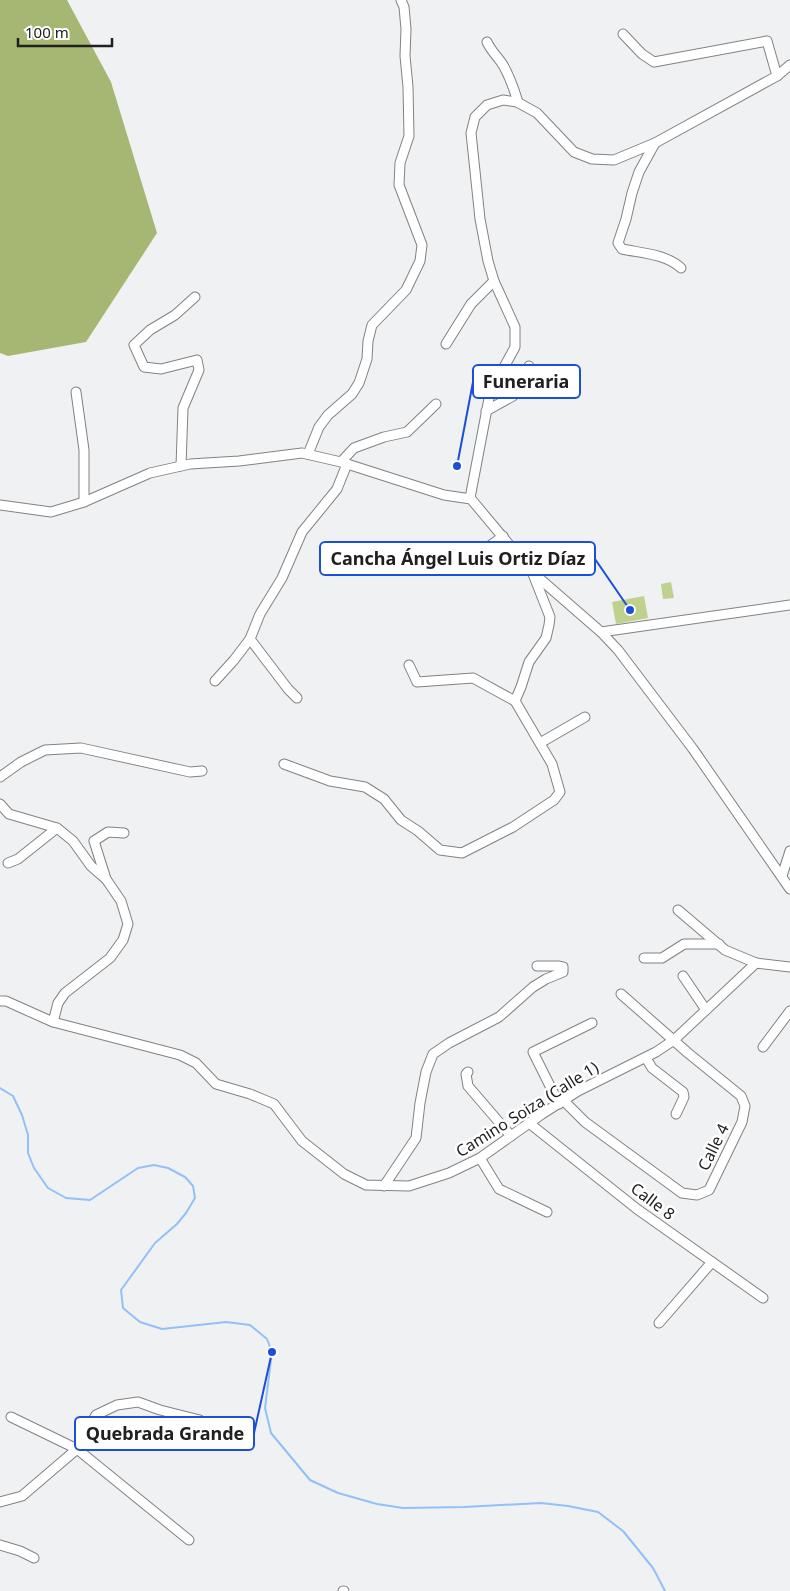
<svg xmlns="http://www.w3.org/2000/svg" width="790" height="1591" viewBox="0 0 790 1591" font-family="'Noto Sans',sans-serif">
  <style>
    .green { fill: #bfd18d }
    .forest { fill: #a6b774 }
    .lines { fill: none; stroke-linecap: round; stroke-linejoin: round }
    .stream { stroke: #92c0f7; stroke-width: 2 }
    .minor-casing { stroke: #818284; stroke-width: 11 }
    .minor { stroke: #fff; stroke-width: 9 }
    .labels { text-anchor: middle; stroke-width: 5; stroke-linejoin: round; paint-order: stroke }
    .street-label { font-size: 16px; fill: #202021; stroke: #fff }
    .leader { fill: none; stroke: #1d4ed8; stroke-width: 2 }
    .callout-dot { fill: #1d4ed8; stroke: #fff; stroke-width: 2 }
    .callout { fill: #fff; stroke: #1d4ed8; stroke-width: 2 }
    .callout-label { font-size: 18px; text-anchor: middle; font-weight: bold; fill: #202021 }
  </style>
  <rect width="100%" height="100%" fill="#f0f1f3"/>
  <!-- green -->
  <g class="green">
    <polygon points="671,582 674,598 663,599 661,584"/>
    <polygon points="644,596 648,618 616,624 612,602"/>
  </g>
  <!-- forest -->
  <polygon class="forest" points="0,0 67,0 111,82 157,233 86,342 8,356 0,353"/>
  <g class="lines">
    <!-- stream -->
    <polyline class="stream" points="0,1088 13,1096 22,1115 28,1135 28,1153 34,1168 48,1188 66,1198 90,1200 138,1168 154,1165 168,1168 185,1177 193,1186 195,1198 186,1213 177,1224 155,1243 121,1290 123,1308 140,1322 162,1329 226,1322 250,1325 267,1339 272,1352 265,1408 271,1433 310,1480 338,1493 377,1504 403,1508 464,1507 541,1503 568,1506 598,1512 623,1531 653,1568 665,1591"/>
    <!-- minor casing -->
    <g class="minor-casing">
      <g id="minor">
        <polyline points="623,34 642,54 654,62 767,41 777,76"/>
        <path d="M487,42C491,51 498,57 503,65C510,77 514,89 518,102"/>
        <path d="M655,143L639,172L632,193L626,219L618,243L622,249C641,253 666,254 681,268"/>
        <polyline points="446,344 471,304 494,281"/>
        <polyline points="76,392 84,450 84,502"/>
        <polyline points="486,411 513,396 529,366"/>
        <polyline points="308,454 319,427 328,415 352,394 359,383 367,359 368,341 372,325 406,290 420,261 422,245 399,185 400,163 409,136 408,87 405,56 406,29 404,7 401,0"/>
        <polyline points="341,462 354,448 384,437 407,432 436,404"/>
        <polyline points="181,466 183,408 199,370 197,360 161,369 144,367 134,345 150,330 175,315 195,297"/>
        <polyline points="470,498 490,393 515,347 515,327 494,281 488,261 480,219 471,133 475,117 487,105 503,100 517,102 537,113 574,152 592,159 614,160 655,143 777,76 790,65"/>
        <polyline points="0,505 51,512 84,502 150,473 190,464 239,461 302,453 341,462 444,495 471,499 532,572 601,632 618,650 693,749 790,889"/>
        <path d="M441,559C472,557 478,556 503,536"/>
        <polyline points="601,632 790,605"/>
        <polyline points="409,665 417,682 473,678 515,701"/>
        <polyline points="215,681 234,660 250,639"/>
        <polyline points="297,698 288,689 250,639 260,614 282,578 302,532 337,489 347,464"/>
        <polyline points="540,743 585,717"/>
        <polyline points="284,764 330,781 365,787 384,799 401,820 418,831 440,850 462,853 513,827 554,800 560,792 552,764 515,701 521,687 529,662 546,638 549,625 550,617 533,574"/>
        <polyline points="0,777 21,762 45,750 81,748 190,772 202,771"/>
        <polyline points="0,804 9,814 57,828 73,841 91,866 106,879 121,901 128,924 123,940 110,958 65,993 58,1003 53,1022"/>
        <polyline points="8,863 18,859 57,828"/>
        <polyline points="782,876 790,851"/>
        <polyline points="106,879 94,841 108,832 124,833"/>
        <polyline points="678,910 725,950 756,963"/>
        <polyline points="644,958 662,958 684,944 719,944"/>
        <polyline points="683,976 706,1010"/>
        <polyline points="0,1001 6,1001 53,1022 180,1055 196,1063 216,1084 250,1094 274,1104 302,1141 344,1174 366,1185 409,1186 449,1173 480,1158 542,1114 578,1091 656,1052 674,1040 756,963 790,967"/>
        <polyline points="763,1047 790,1011"/>
        <polyline points="646,1058 652,1068 683,1092 684,1097 676,1114"/>
        <polyline points="468,1072 466,1074 468,1086 511,1136"/>
        <polyline points="563,1100 585,1122 682,1193 697,1195 709,1190 742,1122 745,1106 741,1096 688,1053 621,994"/>
        <polyline points="559,1104 533,1052 592,1023"/>
        <polyline points="529,1123 637,1209 763,1298"/>
        <polyline points="480,1158 499,1189 547,1212"/>
        <polyline points="384,1186 416,1138 420,1103 426,1072 433,1054 449,1043 499,1017 533,987 546,979 563,972 563,967 558,966 537,966"/>
        <polyline points="659,1323 712,1262"/>
        <polyline points="11,1417 77,1449 189,1540"/>
        <polyline points="0,1502 22,1496 77,1449 96,1415 117,1405 138,1402 160,1410 200,1420"/>
        <polyline points="0,1545 20,1551 34,1558"/>
        <polyline points="343,1591 344,1591"/>
      </g>
    </g>
    <!-- minor -->
    <use href="#minor" class="minor"/>
  </g>
  <g class="labels">
    <!-- street labels -->
    <g class="street-label">
      <text transform="translate(527 1109) rotate(-32)" y="6">Camino Soiza (Calle 1)</text>
      <text transform="translate(713 1147) rotate(-64)" y="6">Calle 4</text>
      <text transform="translate(653 1201) rotate(37)" y="6">Calle 8</text>
    </g>
  </g>
  <!-- callouts -->
  <path class="leader" d="M457 466L473 382M630 610L595 559M272 1352L254 1433"/>
  <g class="callout-dot">
    <circle cx="457" cy="466" r="5"/>
    <circle cx="630" cy="610" r="5"/>
    <circle cx="272" cy="1352" r="5"/>
  </g>
  <g class="callout">
    <rect x="473" y="365" width="107" height="33" rx="5"/>
    <rect x="320" y="542" width="275" height="33" rx="5"/>
    <rect x="75" y="1417" width="179" height="33" rx="5"/>
  </g>
  <g class="callout-label">
    <text x="526" y="388">Funeraria</text>
    <text x="458" y="565">Cancha Ángel Luis Ortiz Díaz</text>
    <text x="165" y="1440">Quebrada Grande</text>
  </g>
  <!-- scale -->
  <path d="M18 38v8h94v-8" fill="none" stroke="#202021" stroke-width="2.5"/>
  <text x="25" y="38" font-size="15" fill="#202021" stroke="#ffffff" stroke-width="4" paint-order="stroke">100 m</text>
</svg>
